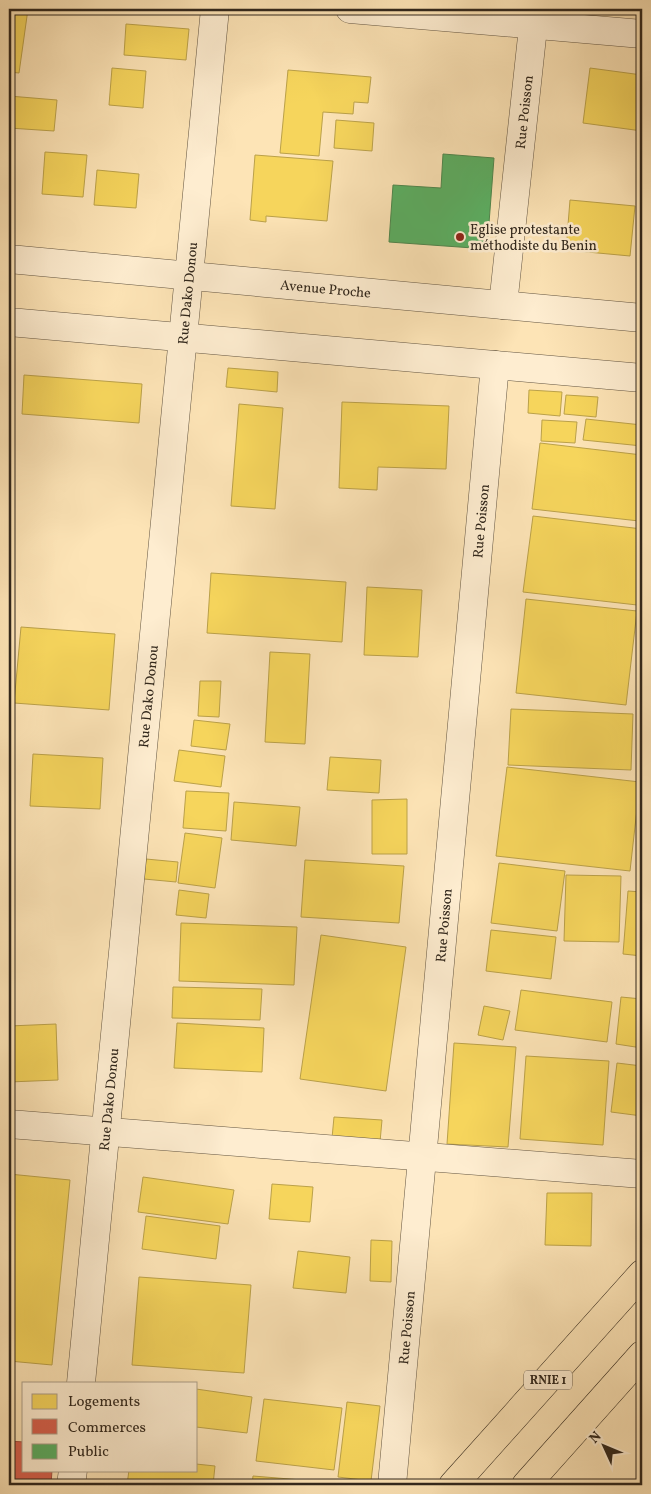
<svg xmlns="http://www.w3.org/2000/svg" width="651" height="1494" viewBox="0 0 651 1494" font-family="Vollkorn,serif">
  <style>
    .homes { fill: #f6d55c; stroke: #bba149 }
    .shops { fill: #d6604d; stroke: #a44f3e }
    .public { fill: #5aae61; stroke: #4e864c }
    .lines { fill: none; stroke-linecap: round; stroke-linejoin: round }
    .minor-casing { stroke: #645642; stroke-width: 29 }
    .highway-casing { stroke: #31271c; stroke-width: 29 }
    .minor { stroke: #feedd0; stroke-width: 28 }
    .highway { stroke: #fde4b6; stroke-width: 28 }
    .rail { stroke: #31271c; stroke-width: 4; stroke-dasharray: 9 9; stroke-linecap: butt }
    .poi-dot { fill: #8f2418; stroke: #feedd0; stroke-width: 2 }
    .labels { text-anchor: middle; stroke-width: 5; stroke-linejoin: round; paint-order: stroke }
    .shield { fill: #feedd0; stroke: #6e6252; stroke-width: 1 }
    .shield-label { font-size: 12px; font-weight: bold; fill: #31271c }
    .street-label { font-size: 14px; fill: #31271c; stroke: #feedd0 }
    .poi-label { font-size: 14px; fill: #31271c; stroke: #feedd0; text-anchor: start }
  </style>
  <rect width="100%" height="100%" fill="#fde4b6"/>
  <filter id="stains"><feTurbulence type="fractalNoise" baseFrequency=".004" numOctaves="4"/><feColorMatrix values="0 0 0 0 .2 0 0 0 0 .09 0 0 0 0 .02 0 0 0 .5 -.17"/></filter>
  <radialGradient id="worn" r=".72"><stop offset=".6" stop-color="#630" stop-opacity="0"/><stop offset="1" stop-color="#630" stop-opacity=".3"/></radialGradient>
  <!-- homes -->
  <g class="homes">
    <polygon points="9,9 28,9 19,73 9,72"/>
    <polygon points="126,24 189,29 186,60 124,55"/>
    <polygon points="112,68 146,71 143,108 109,105"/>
    <polygon points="590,68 642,75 642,131 583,123"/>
    <polygon points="288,70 371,77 368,103 354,102 353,114 323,112 319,156 280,153"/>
    <polygon points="9,96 57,100 54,131 9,128"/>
    <polygon points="336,120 374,123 372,151 334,148"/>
    <polygon points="45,152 87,155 83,197 42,194"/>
    <polygon points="255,155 333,161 327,221 266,216 266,222 250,220"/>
    <polygon points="97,170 139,174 136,208 94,205"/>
    <polygon points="570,200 635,206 630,256 566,250"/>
    <polygon points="228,368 278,372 277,392 226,387"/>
    <polygon points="24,375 142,384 139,423 22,414"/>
    <polygon points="529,390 562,392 560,416 528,413"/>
    <polygon points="566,395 598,397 596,417 564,414"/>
    <polygon points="342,402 449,406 446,469 378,467 377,490 339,488"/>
    <polygon points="239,404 283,408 275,509 231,506"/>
    <polygon points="586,419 642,425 642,446 583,440"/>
    <polygon points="542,420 577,422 575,443 541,441"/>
    <polygon points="540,443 642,455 642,494 639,521 532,509"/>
    <polygon points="533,516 642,529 642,561 637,605 523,592"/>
    <polygon points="211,573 346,582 342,642 207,633"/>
    <polygon points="367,587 422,590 418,657 364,655"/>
    <polygon points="526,599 637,611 626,705 516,693"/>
    <polygon points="21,627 115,634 109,710 14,703"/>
    <polygon points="270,652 310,654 305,744 265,742"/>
    <polygon points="200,681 221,681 219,717 198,716"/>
    <polygon points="511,709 633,714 631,770 508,765"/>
    <polygon points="194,720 230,724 226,750 191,746"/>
    <polygon points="179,750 225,756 221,787 174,781"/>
    <polygon points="33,754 103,758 100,809 30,806"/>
    <polygon points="330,757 381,760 379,793 327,790"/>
    <polygon points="507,767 640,782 630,871 496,856"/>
    <polygon points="186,791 229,793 226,831 183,828"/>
    <polygon points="407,799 407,854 372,854 372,800"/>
    <polygon points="234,802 300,807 296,846 231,840"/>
    <polygon points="185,833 222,838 215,888 178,883"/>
    <polygon points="146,859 178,862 176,882 144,879"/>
    <polygon points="305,860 404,866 399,923 301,917"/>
    <polygon points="499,863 565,871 557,931 491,923"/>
    <polygon points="566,875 621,876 619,942 564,941"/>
    <polygon points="179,890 209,894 206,918 176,915"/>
    <polygon points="628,891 642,892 642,956 623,954"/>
    <polygon points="181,923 297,927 294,985 179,981"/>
    <polygon points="491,930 556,937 551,979 486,971"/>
    <polygon points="321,935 406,947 386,1091 300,1079"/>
    <polygon points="173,987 262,989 260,1020 172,1018"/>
    <polygon points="521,990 612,1002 607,1042 515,1030"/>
    <polygon points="621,997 642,999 642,1048 616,1044"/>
    <polygon points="484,1006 510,1011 503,1040 478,1035"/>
    <polygon points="177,1023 264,1028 262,1072 174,1068"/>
    <polygon points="56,1024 58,1080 9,1082 9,1026"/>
    <polygon points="454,1043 516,1047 508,1147 447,1144"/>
    <polygon points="526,1056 609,1061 603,1145 520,1139"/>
    <polygon points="617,1063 642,1066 642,1116 611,1112"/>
    <polygon points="334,1117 382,1120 380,1142 332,1138"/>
    <polygon points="9,1174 70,1180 52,1365 9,1361"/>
    <polygon points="143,1177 234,1190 228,1224 138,1212"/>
    <polygon points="272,1184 313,1187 310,1222 269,1219"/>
    <polygon points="547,1193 592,1193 591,1246 545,1245"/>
    <polygon points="146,1216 220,1226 216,1259 142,1249"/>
    <polygon points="371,1240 392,1241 391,1282 370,1281"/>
    <polygon points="298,1251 350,1257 346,1293 293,1288"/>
    <polygon points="139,1277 251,1285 244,1373 132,1365"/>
    <polygon points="196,1389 252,1397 247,1433 196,1427"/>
    <polygon points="264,1399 342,1408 334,1470 256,1461"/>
    <polygon points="347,1402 380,1406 371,1481 338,1477"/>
    <polygon points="196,1464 215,1466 213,1485 127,1485 129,1470 196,1470"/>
    <polygon points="253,1476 314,1481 314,1485 252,1485"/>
  </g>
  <!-- shops -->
  <polygon class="shops" points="9,1441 24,1442 24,1470 52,1470 51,1485 9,1485"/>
  <!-- public -->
  <polygon class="public" points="443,154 494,158 487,249 389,242 393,185 441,188"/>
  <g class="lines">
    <!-- minor casing -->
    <g class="minor-casing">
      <g id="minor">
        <polyline points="350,9 642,34"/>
        <path id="s1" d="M9,259L642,318"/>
        <path id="s2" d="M503,305L535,9"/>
        <polyline points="9,322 642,378"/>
        <polyline points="9,1124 642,1174"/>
        <path id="s3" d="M81,1383L215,9"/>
        <polyline points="71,1485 73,1470"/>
        <path id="s4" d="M392,1485L495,365"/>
      </g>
    </g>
    <!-- highway casing -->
    <g class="highway-casing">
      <g id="highway">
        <polyline points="453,1485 642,1274"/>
        <polyline points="526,1485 642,1355"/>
      </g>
    </g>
    <!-- minor -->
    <use href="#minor" class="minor"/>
    <!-- highway -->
    <use href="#highway" class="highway"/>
    <!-- rail -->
    <polyline class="rail" points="636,1485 642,1474"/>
  </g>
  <!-- markers -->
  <circle class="poi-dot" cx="460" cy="237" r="5"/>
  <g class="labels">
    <!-- shield labels -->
    <rect class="shield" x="524" y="1370.5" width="48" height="19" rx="4"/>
    <g class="shield-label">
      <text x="548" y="1384">RNIE 1</text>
    </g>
    <!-- street labels -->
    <g class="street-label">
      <text dy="5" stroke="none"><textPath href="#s2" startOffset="194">Rue Poisson</textPath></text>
      <text dy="5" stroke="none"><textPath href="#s1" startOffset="318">Avenue Proche</textPath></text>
      <text dy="5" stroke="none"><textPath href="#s3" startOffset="1095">Rue Dako Donou</textPath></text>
      <text dy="5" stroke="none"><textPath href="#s4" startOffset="968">Rue Poisson</textPath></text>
      <text dy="5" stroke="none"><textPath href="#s3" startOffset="690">Rue Dako Donou</textPath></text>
      <text dy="5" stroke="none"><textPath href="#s4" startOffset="562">Rue Poisson</textPath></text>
      <text dy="5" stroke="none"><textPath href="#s3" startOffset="285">Rue Dako Donou</textPath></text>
      <text dy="5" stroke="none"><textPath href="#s4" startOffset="158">Rue Poisson</textPath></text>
    </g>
    <!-- poi labels -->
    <g class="poi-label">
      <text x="470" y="234">Eglise protestante<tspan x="470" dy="16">méthodiste du Benin</tspan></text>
    </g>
  </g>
  <!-- margin -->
  <rect width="651" height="1494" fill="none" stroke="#fde4b6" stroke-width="30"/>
  <rect x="10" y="10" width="631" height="1474" fill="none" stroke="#31271c" stroke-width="2.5"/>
  <rect x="15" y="15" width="621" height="1464" fill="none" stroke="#31271c"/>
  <!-- legend -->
  <rect x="22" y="1382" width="175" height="90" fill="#feedd0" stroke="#ac9e88"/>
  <rect x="32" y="1394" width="25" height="15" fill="#f6d55c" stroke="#ac9e88"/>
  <text x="68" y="1406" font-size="15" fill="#31271c">Logements</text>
  <rect x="32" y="1419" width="25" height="15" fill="#d6604d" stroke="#ac9e88"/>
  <text x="68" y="1432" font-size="15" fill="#31271c">Commerces</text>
  <rect x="32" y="1444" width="25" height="15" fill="#5aae61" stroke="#ac9e88"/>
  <text x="68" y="1456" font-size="15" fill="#31271c">Public</text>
  <!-- north arrow -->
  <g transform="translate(604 1446) rotate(314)" stroke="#feedd0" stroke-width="4" paint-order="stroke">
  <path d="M0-4L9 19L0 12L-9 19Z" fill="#31271c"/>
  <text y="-8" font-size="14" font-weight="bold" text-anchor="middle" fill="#31271c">N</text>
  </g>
  <rect width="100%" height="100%" filter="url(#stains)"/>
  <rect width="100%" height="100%" fill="url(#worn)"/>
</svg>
